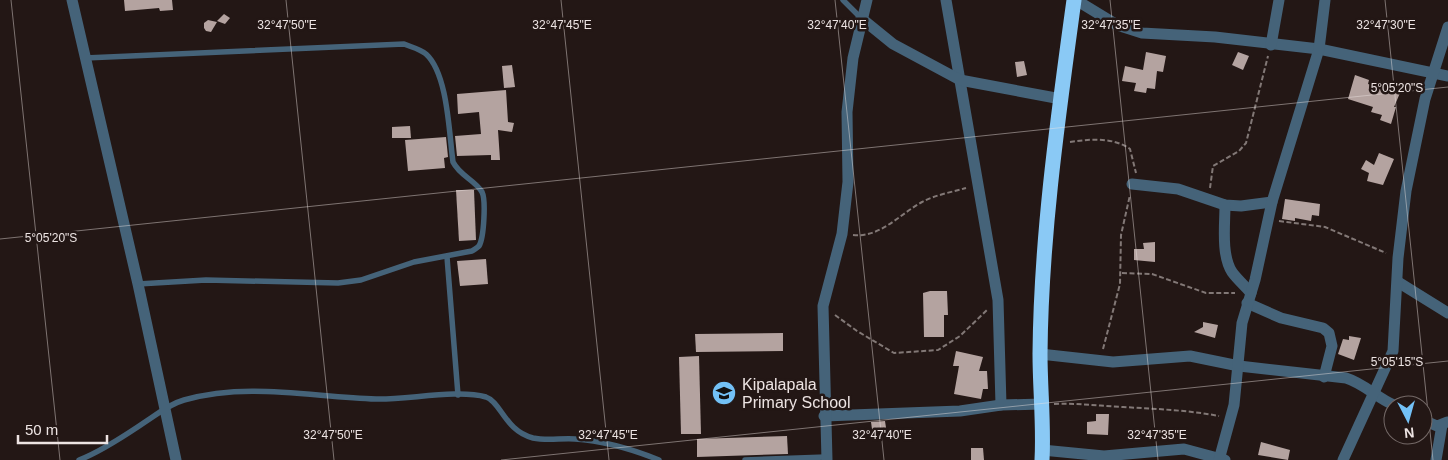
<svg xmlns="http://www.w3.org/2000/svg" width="1448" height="460" viewBox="0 0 1448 460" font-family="Arial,sans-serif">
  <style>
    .building { fill: #b4a3a0 }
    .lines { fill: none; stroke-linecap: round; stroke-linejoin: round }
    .path { stroke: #827876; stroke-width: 2; stroke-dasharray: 5 2.5; stroke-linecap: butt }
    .lane { stroke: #456379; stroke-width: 5.5 }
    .street { stroke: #456379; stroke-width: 11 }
    .highway { stroke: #8ac9f5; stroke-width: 15 }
    .ticks { fill: none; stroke: #ede4e3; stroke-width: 1; stroke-opacity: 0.45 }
    .labels { text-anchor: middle; stroke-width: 5; stroke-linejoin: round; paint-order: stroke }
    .poi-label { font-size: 16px; fill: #ede4e3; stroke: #231715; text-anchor: start }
    .ticks-label { font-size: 12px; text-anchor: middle; fill: #ede4e3; stroke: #231715; stroke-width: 5; stroke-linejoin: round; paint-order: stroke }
  </style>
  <rect width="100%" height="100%" fill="#231715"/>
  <!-- building -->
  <g class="building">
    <polygon points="124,0 172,0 173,10 160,11 159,8 125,11"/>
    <polygon points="224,14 230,18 225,24 217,21"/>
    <polygon points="208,20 217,22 211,32 206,31 204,28 204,23"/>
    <polygon points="1146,52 1166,56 1163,72 1157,71 1155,89 1147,88 1146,93 1134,91 1136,83 1122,81 1125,66 1143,70"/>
    <polygon points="1238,52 1249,56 1243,70 1232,65"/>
    <polygon points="1024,61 1027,75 1017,77 1015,62"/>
    <polygon points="512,65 515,87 504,88 502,66"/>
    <polygon points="1355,75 1369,80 1368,84 1400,93 1394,107 1396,107 1391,124 1380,120 1382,115 1371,112 1373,107 1348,99"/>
    <polygon points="506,90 508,122 514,123 512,132 498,130 500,160 491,160 491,155 457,156 455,136 481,134 479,112 458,114 457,94"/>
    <polygon points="410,126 411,138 392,138 392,127"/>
    <polygon points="446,137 448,157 444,158 445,168 408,171 405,140"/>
    <polygon points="1379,153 1394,159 1383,185 1367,181 1369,173 1361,169 1366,160 1374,165"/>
    <polygon points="456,190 474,190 476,240 459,241"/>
    <polygon points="1285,199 1320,204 1319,216 1312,215 1311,221 1295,218 1295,221 1282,219"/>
    <polygon points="1155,242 1155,262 1134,260 1134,249 1144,249 1143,243"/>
    <polygon points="486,259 488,284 460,286 457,261"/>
    <polygon points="930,291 947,291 948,315 944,315 944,337 924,337 923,293"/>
    <polygon points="1203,322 1218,325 1215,338 1194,332 1203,327"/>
    <polygon points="783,333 783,351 696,352 695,334"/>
    <polygon points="1349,336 1361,338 1354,360 1338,354 1343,339 1349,340"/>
    <polygon points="956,351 983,357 979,371 987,371 988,389 983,389 981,399 954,394 959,366 953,366"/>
    <polygon points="699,356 701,434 681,434 679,357"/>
    <polygon points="1096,414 1109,414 1108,435 1087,434 1087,422 1096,421"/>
    <polygon points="885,421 887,434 873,436 871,422"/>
    <polygon points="787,436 788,454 697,457 697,439"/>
    <polygon points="1261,442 1290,450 1288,460 1258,455"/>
    <polygon points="971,448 983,448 984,460 971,460"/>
  </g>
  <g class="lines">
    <!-- path -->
    <g class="path">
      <path d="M1070,142C1090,139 1113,137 1130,149L1136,173"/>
      <polyline points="1210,188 1213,166 1239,151 1246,143 1268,56"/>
      <polyline points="1279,221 1325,227 1386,253"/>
      <path d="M853,235C880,238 900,214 922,202C935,195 952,192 966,188"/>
      <polyline points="1122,273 1152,274 1206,293 1235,293"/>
      <polyline points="835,315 857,331 894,353 938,350 960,336 987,310"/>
      <polyline points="1103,349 1120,284 1121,235 1130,195"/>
      <path d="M1054,404C1078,403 1100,406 1123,407C1156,409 1187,410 1219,416"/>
    </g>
    <!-- lane -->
    <g class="lane">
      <polyline points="843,0 861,18"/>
      <path d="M85,58L404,44C411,47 420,49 426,54C448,74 449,134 453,162C460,176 475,180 482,192C486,200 484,238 479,246C477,248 475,249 472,251L414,262L361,280L338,283L206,280L138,284"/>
      <polyline points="447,257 458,395"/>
      <path d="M79,460C100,452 129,433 148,420C160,412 170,404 184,400C248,382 311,397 376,399C407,400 457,389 486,397C501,402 505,431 533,438C547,441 561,438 575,439C604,441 632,449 659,460"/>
      <polyline points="745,460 826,457"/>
    </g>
    <!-- street -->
    <g class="street">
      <polyline points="72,0 138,284 176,460"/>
      <polyline points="946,0 998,300 1001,405"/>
      <polyline points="1076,0 1117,25 1142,33 1215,37 1319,49 1448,76"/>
      <polyline points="861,18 893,44 960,80 1061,99"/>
      <polyline points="1271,45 1279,0"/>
      <polyline points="1132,184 1178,189 1225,205 1241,206 1272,202"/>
      <path d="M1225,205C1225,224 1221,255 1232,272C1237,279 1245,286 1251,293"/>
      <polyline points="1398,282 1448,313"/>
      <polyline points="1247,303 1281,318 1323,328 1329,333 1332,346 1324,377"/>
      <path d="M1040,354L1113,362L1190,356L1239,366L1346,378C1365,384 1377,398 1394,405"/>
      <polyline points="824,416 960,411 1001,405 1042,404"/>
      <polyline points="1423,420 1437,426 1447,422"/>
      <polyline points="1042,450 1104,456 1184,449 1225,460"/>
      <polyline points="827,460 823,306 842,234 848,182 847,112 853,58 867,0"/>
      <polyline points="1219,460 1234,405 1242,323 1255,280 1272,202 1319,49 1325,0"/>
      <polyline points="1343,460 1393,351 1398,258 1406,191 1425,99 1448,27"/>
      <polyline points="1436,460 1442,425"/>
    </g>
    <!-- highway -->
    <path class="highway" d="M1042,460C1044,425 1040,389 1040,354C1041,236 1058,117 1074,0"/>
  </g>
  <!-- ticks -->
  <path class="ticks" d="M11,0L60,460M286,0L334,460M561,0L609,460M835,0L884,460M1110,0L1158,460M1385,0L1433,460M0,239L1448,87M501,460L1448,361"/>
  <!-- icons -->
  <defs>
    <g id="school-disc" transform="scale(1.25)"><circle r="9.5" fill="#73c1f6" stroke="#231715"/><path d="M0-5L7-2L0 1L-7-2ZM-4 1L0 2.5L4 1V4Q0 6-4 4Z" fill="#111"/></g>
  </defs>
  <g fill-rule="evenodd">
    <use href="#school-disc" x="724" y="393"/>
  </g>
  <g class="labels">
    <!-- poi labels -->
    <g class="poi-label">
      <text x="742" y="390">Kipalapala<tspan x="742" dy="18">Primary School</tspan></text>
    </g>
  </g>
  <g class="ticks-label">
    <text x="287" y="29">32°47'50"E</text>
    <text x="562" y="29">32°47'45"E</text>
    <text x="837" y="29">32°47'40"E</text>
    <text x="1111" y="29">32°47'35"E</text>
    <text x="1386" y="29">32°47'30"E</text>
    <text x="1397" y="92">5°05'20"S</text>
    <text x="51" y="242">5°05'20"S</text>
    <text x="1397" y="366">5°05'15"S</text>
    <text x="333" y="439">32°47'50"E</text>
    <text x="608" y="439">32°47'45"E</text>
    <text x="882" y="439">32°47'40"E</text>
    <text x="1157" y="439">32°47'35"E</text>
  </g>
  <!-- north arrow -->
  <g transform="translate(1408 420) rotate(174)"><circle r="24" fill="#231715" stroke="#746967"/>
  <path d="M0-4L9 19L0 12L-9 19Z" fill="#73c1f6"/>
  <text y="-8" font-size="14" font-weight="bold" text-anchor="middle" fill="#ede4e3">N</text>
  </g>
  <!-- scale -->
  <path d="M18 435v8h89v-8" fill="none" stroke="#ede4e3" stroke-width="2.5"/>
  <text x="25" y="435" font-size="15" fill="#ede4e3" stroke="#231715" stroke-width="4" paint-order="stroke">50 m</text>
</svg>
